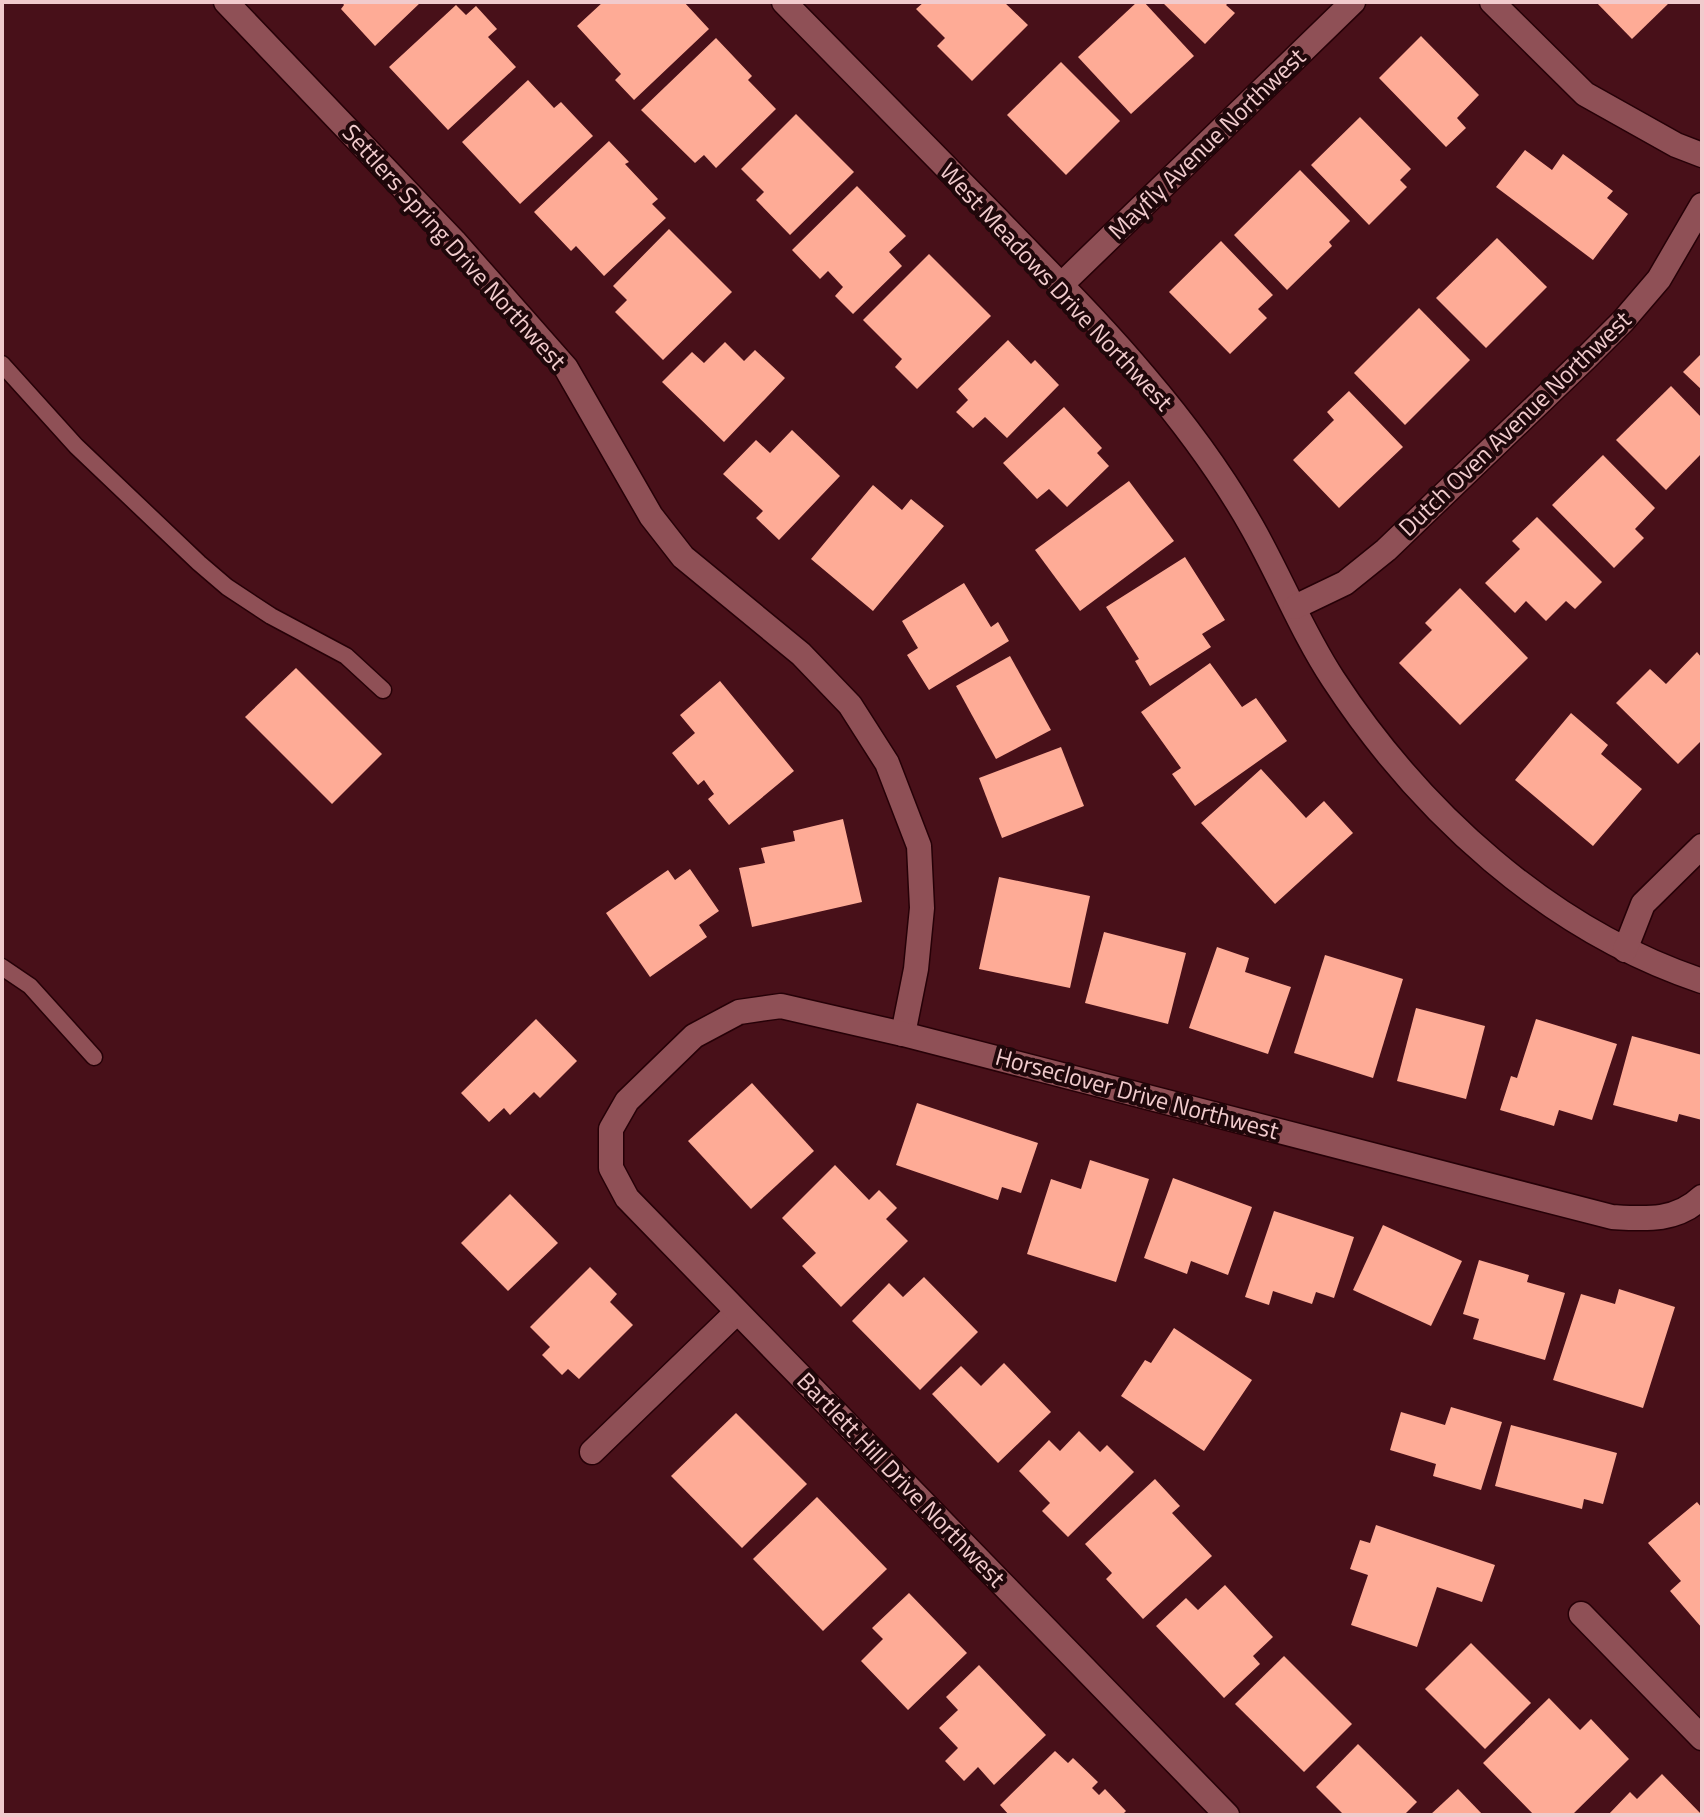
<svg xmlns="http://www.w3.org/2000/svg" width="1704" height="1817" viewBox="0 0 1704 1817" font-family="'Titillium Web',sans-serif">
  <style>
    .building { fill: #feab96 }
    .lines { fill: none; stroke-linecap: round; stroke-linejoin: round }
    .lane-casing { stroke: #260007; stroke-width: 19 }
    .street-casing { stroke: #260007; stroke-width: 27 }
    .lane { stroke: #8f5056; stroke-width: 16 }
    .street { stroke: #8f5056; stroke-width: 24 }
    .labels { text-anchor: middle; stroke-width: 8; stroke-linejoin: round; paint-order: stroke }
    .street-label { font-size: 24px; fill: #f1cbcd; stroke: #1f070a }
  </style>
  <rect width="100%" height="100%" fill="#481019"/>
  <!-- building -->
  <g class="building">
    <polygon points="342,2 421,2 375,46 341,9 344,5"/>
    <polygon points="603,2 684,2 709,29 634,100 615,80 621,74 577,26"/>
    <polygon points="924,2 1004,2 1028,25 972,81 937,46 945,38 916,9"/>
    <polygon points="1137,2 1144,2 1194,56 1131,114 1078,57"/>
    <polygon points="1162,2 1229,2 1226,5 1235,13 1205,44"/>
    <polygon points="1596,2 1670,2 1632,39"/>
    <polygon points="456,5 466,15 476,6 497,29 488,37 516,67 448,130 389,67"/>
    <polygon points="1421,36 1479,95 1457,118 1466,128 1446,147 1379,78"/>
    <polygon points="716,38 752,76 748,80 776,109 716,168 704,155 695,163 641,110"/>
    <polygon points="1061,62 1120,121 1066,175 1007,115"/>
    <polygon points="528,80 554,108 561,102 593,136 520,204 462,142"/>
    <polygon points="796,114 854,172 790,235 756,200 764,192 741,169"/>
    <polygon points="1360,117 1411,169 1400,180 1407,187 1369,225 1311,165"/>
    <polygon points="609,141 629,162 625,164 658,199 652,204 666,218 604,276 576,246 571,251 534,212"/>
    <polygon points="1525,150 1552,170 1563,154 1613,191 1607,198 1628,214 1593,260 1496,187"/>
    <polygon points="1300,170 1350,221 1329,242 1332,246 1287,290 1234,235"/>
    <polygon points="857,186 906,236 889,252 902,266 853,314 835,296 843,287 828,271 820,279 792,250"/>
    <polygon points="669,229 732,292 663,360 615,312 627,300 613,286"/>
    <polygon points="1497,238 1547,287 1486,348 1436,298"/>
    <polygon points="1221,241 1273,295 1258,309 1267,318 1230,354 1169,292"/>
    <polygon points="929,254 991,316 917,389 895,367 902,359 863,320"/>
    <polygon points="1419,308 1470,360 1405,425 1354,373"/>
    <polygon points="1008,340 1031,364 1035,360 1059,385 1007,438 985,417 973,428 956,412 968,400 958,389"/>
    <polygon points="725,342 744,361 755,350 785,378 724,442 662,382 692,352 704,363"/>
    <polygon points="1702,353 1702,390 1683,372"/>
    <polygon points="1671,386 1702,418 1702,453 1666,490 1616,440"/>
    <polygon points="1349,391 1403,447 1339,508 1293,460 1334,420 1327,412"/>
    <polygon points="1064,407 1102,448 1097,453 1109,466 1067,507 1049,489 1037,499 1003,463"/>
    <polygon points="792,430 840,476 779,540 756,518 763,511 723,474 756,440 770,453"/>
    <polygon points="1603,455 1655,508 1635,529 1644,538 1614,568 1552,505"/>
    <polygon points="1129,481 1174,541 1080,611 1035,550"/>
    <polygon points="873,485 902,510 911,499 944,526 873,611 811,559"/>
    <polygon points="1537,517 1602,582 1575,609 1566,601 1546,621 1526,601 1515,613 1485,583 1520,549 1512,541"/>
    <polygon points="1185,557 1225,620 1202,634 1211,647 1150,686 1135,661 1139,659 1106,607"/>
    <polygon points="964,583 991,627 998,622 1009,641 929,690 907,655 918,648 902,621"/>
    <polygon points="1460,588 1528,658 1460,725 1399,663 1432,630 1425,623"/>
    <polygon points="1697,652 1702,658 1702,740 1678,764 1616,703 1650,669 1666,684"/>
    <polygon points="1010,656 1051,730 996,759 956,686"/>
    <polygon points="1210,663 1242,707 1256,698 1287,741 1195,806 1172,774 1181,768 1141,712"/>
    <polygon points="296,668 382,754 332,804 245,717"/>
    <polygon points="720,681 794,771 729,825 708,799 714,794 704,780 698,785 672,753 695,733 680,715"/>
    <polygon points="1571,713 1608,745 1601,754 1642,789 1593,846 1515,780"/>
    <polygon points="1061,747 1084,806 1002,838 979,778"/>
    <polygon points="1261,769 1306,818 1324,801 1353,833 1275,904 1201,823"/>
    <polygon points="843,819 862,902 752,927 739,868 765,863 761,848 795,841 793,831"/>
    <polygon points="690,869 719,911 699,925 707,937 650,977 606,913 668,870 675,880"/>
    <polygon points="999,877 1090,896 1070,988 979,969"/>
    <polygon points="1104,932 1186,953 1168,1024 1085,1003"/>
    <polygon points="1217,947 1249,958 1245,972 1291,987 1268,1054 1189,1028"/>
    <polygon points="1325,955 1403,979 1373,1078 1294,1053"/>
    <polygon points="1416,1008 1485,1026 1466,1099 1397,1081"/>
    <polygon points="536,1019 577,1061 540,1098 534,1092 510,1115 504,1108 489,1122 461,1093"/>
    <polygon points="1536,1019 1617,1044 1592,1120 1559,1110 1554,1126 1500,1110 1511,1076 1517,1078"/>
    <polygon points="1632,1036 1702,1055 1702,1120 1679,1114 1677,1122 1613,1105"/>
    <polygon points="752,1083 814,1151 751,1209 688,1141"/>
    <polygon points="917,1103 1038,1143 1021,1193 1002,1187 998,1200 896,1165"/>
    <polygon points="1090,1160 1149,1179 1116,1282 1027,1254 1051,1179 1081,1189"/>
    <polygon points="835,1165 869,1200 879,1190 897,1208 886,1219 908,1241 841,1307 802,1266 816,1253 782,1218"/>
    <polygon points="1173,1178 1252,1207 1228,1275 1191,1261 1187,1274 1144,1258"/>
    <polygon points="510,1194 558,1243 508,1291 461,1243"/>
    <polygon points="1274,1211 1354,1237 1334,1298 1316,1292 1312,1304 1273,1291 1269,1305 1245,1297"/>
    <polygon points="1383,1225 1462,1261 1431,1326 1353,1290"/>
    <polygon points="1479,1260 1529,1275 1527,1282 1565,1293 1545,1360 1473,1339 1479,1319 1463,1314"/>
    <polygon points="590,1267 617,1294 610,1302 633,1325 579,1379 568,1369 562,1375 542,1355 550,1347 530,1327"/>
    <polygon points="924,1277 978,1332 920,1390 852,1321 889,1283 903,1297"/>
    <polygon points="1619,1289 1675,1307 1643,1408 1553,1380 1581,1294 1615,1304"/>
    <polygon points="1174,1328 1252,1380 1204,1451 1121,1396 1145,1360 1151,1363"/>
    <polygon points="1004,1363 1051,1412 998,1463 932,1394 961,1366 981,1386"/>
    <polygon points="1451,1407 1502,1422 1481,1490 1433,1476 1436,1464 1390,1450 1401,1412 1445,1425"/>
    <polygon points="736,1413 807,1484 742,1548 671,1476"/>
    <polygon points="1511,1425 1617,1453 1603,1504 1584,1499 1582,1509 1495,1486"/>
    <polygon points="1079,1431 1100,1452 1107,1445 1134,1472 1068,1537 1042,1511 1050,1503 1019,1471 1049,1440 1060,1451"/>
    <polygon points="1155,1479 1180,1506 1172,1513 1212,1556 1143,1619 1106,1579 1112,1573 1085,1544"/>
    <polygon points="817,1497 887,1569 823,1631 753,1559"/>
    <polygon points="1697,1502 1702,1508 1702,1628 1670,1591 1681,1581 1648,1543"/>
    <polygon points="1376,1525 1495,1565 1482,1602 1437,1587 1417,1647 1351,1625 1368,1575 1350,1569 1360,1540 1370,1543"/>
    <polygon points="1225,1585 1273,1637 1253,1656 1260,1664 1224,1698 1156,1626 1186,1598 1198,1610"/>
    <polygon points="909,1593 967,1653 908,1710 861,1661 883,1639 872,1628"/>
    <polygon points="1471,1643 1531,1703 1485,1749 1425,1689"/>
    <polygon points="1284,1656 1352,1724 1304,1772 1235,1704"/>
    <polygon points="979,1665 1046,1735 994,1785 978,1767 964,1781 945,1761 958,1748 939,1728 958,1710 946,1697"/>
    <polygon points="1549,1698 1580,1730 1591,1719 1629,1759 1572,1815 1534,1815 1483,1763"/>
    <polygon points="1358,1744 1417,1802 1404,1815 1344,1815 1316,1787"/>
    <polygon points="1055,1751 1068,1763 1073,1758 1098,1782 1092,1788 1099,1795 1105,1789 1126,1811 1122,1815 1009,1815 1000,1805"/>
    <polygon points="1662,1774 1702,1815 1608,1815 1630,1792 1637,1799"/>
    <polygon points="1458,1789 1483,1815 1430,1815"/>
  </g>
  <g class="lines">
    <!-- lane casing -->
    <g class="lane-casing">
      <g id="lane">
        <polyline points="2,364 76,446 199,563 227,587 271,616 346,656 383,690"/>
        <polyline points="2,967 30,986 94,1057"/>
      </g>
    </g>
    <!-- street casing -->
    <g class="street-casing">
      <g id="street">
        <polyline points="226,2 454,241 566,368 651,516 683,557 801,654 850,705 887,763 919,846 922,908 916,969 903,1034"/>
        <path d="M784,2C856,76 928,149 1000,222C1049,273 1100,323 1145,377C1185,424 1222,474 1252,527C1280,576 1302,632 1333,679C1420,812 1549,930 1702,981"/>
        <polyline points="1492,2 1585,94 1676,145 1702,155"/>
        <polyline points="1061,285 1353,2"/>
        <polyline points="1295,607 1345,583 1386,550 1586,358 1623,321 1659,279 1702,205"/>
        <polyline points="1625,950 1643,904 1702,846"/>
        <polyline points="592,1452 737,1312"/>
        <polyline points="1581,1614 1702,1738"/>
        <path d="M1227,1815L627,1198L611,1168V1129L627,1101L694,1036L739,1012L781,1006L903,1034L1612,1217C1645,1219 1676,1222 1702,1197"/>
      </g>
    </g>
    <!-- lane -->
    <use href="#lane" class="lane"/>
    <!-- street -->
    <use href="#street" class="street"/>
  </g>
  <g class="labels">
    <!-- street labels -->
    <g class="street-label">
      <text transform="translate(1207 144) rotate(-44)" y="8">Mayfly Avenue Northwest</text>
      <text transform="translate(454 247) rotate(48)" y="8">Settlers Spring Drive Northwest</text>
      <text transform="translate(1056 287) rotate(47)" y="8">West Meadows Drive Northwest</text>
      <text transform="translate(1515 424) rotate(-44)" y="8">Dutch Oven Avenue Northwest</text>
      <text transform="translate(1137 1094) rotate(15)" y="8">Horseclover Drive Northwest</text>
      <text transform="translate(901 1480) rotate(46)" y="8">Bartlett Hill Drive Northwest</text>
    </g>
  </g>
  <!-- border -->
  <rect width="1704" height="1817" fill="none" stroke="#f1cbcd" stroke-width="8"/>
</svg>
